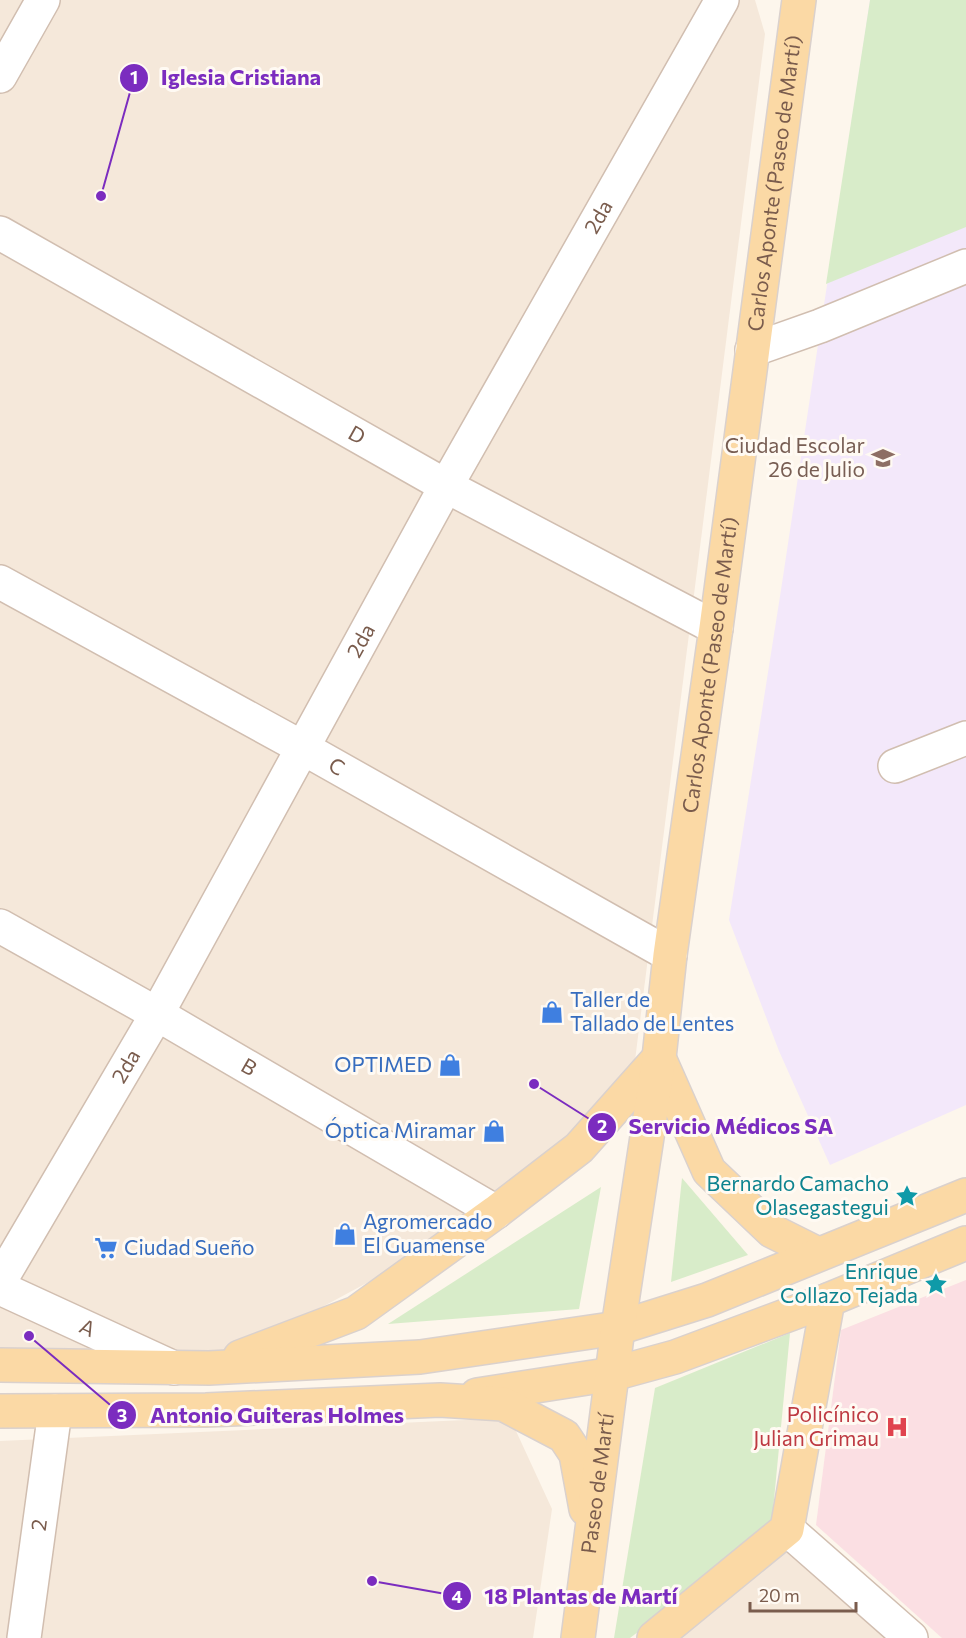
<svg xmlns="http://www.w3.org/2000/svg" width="966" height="1638" viewBox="0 0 966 1638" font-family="Commissioner,sans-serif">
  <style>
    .residential { fill: #f5e8da }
    .education { fill: #f3e8fa }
    .medical { fill: #fbdfe3 }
    .green { fill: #d8ecc9 }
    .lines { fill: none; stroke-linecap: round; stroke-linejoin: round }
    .minor-casing { stroke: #d1beb0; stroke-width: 36 }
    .major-casing { stroke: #dad1cd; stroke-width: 36 }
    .minor { stroke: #fff; stroke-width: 33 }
    .major { stroke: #fbd9a5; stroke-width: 33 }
    .labels { text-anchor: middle; stroke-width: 6; stroke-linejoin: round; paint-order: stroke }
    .street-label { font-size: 21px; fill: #7a5c4d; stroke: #fffaf3 }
    .education-label { font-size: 21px; fill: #785e54; stroke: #fffaf3; text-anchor: end }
    .shop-label { font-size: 21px; fill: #366cbe; stroke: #fffaf3; text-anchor: start }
    .culture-label { font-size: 21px; fill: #0d838f; stroke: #fffaf3; text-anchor: end }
    .health-label { font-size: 21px; fill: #be3a42; stroke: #fffaf3; text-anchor: end }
    .leader { fill: none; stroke: #7b2cbf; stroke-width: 2 }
    .callout-dot { fill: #7b2cbf; stroke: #fffaf3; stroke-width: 2 }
    .mark-label { font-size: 18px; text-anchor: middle; font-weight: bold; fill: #fff }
    .callout-label { font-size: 22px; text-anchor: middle; font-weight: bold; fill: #7b2cbf; stroke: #fffaf3; stroke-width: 6; stroke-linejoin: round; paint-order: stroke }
  </style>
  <rect width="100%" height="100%" fill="#fdf6ec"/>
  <!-- residential -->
  <g class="residential">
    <polygon points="0,0 755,0 765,34 632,1084 439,1244 209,1368 0,1368"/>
    <polygon points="510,1418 552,1509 533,1638 0,1638 0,1441"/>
    <polygon points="782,1539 885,1638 657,1638"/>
  </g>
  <!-- education -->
  <polygon class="education" points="870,0 966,0 966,1105 830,1165 779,1051 729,920 781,590"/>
  <!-- medical -->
  <polygon class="medical" points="966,1280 966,1638 942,1638 816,1525 841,1330"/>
  <!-- green -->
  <g class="green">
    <polygon points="870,0 966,0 966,227 826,284"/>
    <polygon points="682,1178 748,1255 671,1282"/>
    <polygon points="601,1187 579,1309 388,1324"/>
    <polygon points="790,1333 771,1531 630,1638 614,1638 655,1388"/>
  </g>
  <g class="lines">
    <!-- minor casing -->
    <g class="minor-casing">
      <g id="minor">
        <polyline points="0,76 43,0"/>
        <path id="s1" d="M0,233L446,486L716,628"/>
        <polyline points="752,350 820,326 966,266"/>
        <path id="s2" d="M0,582L303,748L670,955"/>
        <polyline points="895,766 966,738"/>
        <path id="s3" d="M0,926L157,1014L496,1212"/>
        <path id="s4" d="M0,1281L157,1014L446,486L722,0"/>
        <path id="s5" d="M0,1288L174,1368"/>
        <polyline points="787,1529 911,1638"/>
        <path id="s6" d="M24,1638L55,1411"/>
      </g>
    </g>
    <!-- major casing -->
    <g class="major-casing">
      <g id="major">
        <polyline points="240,1357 356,1313 496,1212 579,1148 659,1058 709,1171 772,1231 818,1254"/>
        <polyline points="0,1365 209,1368 420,1357 618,1328 707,1300 966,1195"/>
        <polyline points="477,1395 613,1374 675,1357 828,1300 966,1243"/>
        <polyline points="0,1411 206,1410 440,1400 503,1404 564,1436 576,1454 586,1509"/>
        <path id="s7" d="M578,1638L618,1328L659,1058L670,955L716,628L799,0"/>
        <polyline points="654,1638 787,1529 828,1300"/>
      </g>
    </g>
    <!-- minor -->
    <use href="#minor" class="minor"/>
    <!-- major -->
    <use href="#major" class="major"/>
  </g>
  <!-- icons -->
  <defs>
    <g id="school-bare" transform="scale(1.8)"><path d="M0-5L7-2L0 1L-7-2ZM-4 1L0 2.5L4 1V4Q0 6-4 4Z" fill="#8d6e63" stroke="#fffaf3" stroke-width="2.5" paint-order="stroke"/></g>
    <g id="shop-bare" transform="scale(1.8)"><path d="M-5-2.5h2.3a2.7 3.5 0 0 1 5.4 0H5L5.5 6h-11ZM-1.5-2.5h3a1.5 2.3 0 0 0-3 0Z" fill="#3f7fe0" stroke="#fffaf3" stroke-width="2.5" paint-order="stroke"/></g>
    <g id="sight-bare" transform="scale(1.8)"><path d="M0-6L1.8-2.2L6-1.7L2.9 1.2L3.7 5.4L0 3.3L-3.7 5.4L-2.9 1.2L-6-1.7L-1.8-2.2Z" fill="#0f9aa8" stroke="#fffaf3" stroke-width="2.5" paint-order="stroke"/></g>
    <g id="supermarket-bare" transform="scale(1.8)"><path d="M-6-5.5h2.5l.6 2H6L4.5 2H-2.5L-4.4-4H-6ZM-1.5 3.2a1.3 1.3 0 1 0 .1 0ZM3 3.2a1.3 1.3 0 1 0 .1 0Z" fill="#3f7fe0" stroke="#fffaf3" stroke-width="2.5" paint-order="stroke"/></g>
    <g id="hospital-bare" transform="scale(1.8)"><path d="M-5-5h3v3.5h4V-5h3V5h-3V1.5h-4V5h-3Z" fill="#e0444e" stroke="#fffaf3" stroke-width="2.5" paint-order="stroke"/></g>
  </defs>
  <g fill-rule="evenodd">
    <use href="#school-bare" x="883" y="458"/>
    <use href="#shop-bare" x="552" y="1012"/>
    <use href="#shop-bare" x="450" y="1065"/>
    <use href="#shop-bare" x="494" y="1131"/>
    <use href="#sight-bare" x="907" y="1196"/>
    <use href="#shop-bare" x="345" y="1234"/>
    <use href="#supermarket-bare" x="106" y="1248"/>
    <use href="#sight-bare" x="936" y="1284"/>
    <use href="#hospital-bare" x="897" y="1427"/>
  </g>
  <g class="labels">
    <!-- street labels -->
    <g class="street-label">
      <text dy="7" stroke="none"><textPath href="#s7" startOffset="1468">Carlos Aponte (Paseo de Martí)</textPath></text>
      <text dy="7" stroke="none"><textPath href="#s4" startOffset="1221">2da</textPath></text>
      <text dy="7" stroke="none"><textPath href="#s1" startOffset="410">D</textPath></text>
      <text dy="7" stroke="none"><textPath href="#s4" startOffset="735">2da</textPath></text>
      <text dy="7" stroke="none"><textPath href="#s7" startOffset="982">Carlos Aponte (Paseo de Martí)</textPath></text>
      <text dy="7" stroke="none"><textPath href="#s2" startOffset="384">C</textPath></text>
      <text dy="7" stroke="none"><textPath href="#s4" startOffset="249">2da</textPath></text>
      <text dy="7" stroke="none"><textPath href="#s3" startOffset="286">B</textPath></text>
      <text dy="7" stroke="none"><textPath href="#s5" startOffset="96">A</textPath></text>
      <text dy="7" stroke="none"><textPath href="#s7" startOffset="156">Paseo de Martí</textPath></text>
      <text dy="7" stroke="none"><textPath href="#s6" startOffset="114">2</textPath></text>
    </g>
    <!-- education labels -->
    <g class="education-label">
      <text x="865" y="453">Ciudad Escolar<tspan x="865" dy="24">26 de Julio</tspan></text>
    </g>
    <!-- shop labels -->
    <g class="shop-label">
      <text x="570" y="1007">Taller de<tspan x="570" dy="24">Tallado de Lentes</tspan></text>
      <text x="432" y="1072" text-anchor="end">OPTIMED</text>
      <text x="476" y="1138" text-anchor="end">Óptica Miramar</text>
      <text x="363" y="1229">Agromercado<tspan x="363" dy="24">El Guamense</tspan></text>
      <text x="124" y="1255">Ciudad Sueño</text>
    </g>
    <!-- culture labels -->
    <g class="culture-label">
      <text x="889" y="1191">Bernardo Camacho<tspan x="889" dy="24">Olasegastegui</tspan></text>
      <text x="918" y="1279">Enrique<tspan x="918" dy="24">Collazo Tejada</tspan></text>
    </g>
    <!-- health labels -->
    <g class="health-label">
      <text x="879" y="1422">Policínico<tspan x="879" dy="24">Julian Grimau</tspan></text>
    </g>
  </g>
  <!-- callouts -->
  <path class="leader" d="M101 196L134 78M534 1084L602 1127M29 1336L122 1415M372 1581L457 1596"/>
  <g class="callout-dot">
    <circle cx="101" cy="196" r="6"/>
    <circle cx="534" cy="1084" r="6"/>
    <circle cx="29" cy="1336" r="6"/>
    <circle cx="372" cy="1581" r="6"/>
    <circle cx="134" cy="78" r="15"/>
    <circle cx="602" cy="1127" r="15"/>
    <circle cx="122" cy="1415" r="15"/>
    <circle cx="457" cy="1596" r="15"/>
  </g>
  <g class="mark-label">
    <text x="134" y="84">1</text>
    <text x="602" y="1133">2</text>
    <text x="122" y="1422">3</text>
    <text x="457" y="1603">4</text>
  </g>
  <g class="callout-label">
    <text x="241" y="85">Iglesia Cristiana</text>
    <text x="731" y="1134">Servicio Médicos SA</text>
    <text x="277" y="1423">Antonio Guiteras Holmes</text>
    <text x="581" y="1604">18 Plantas de Martí</text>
  </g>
  <!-- scale -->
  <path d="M750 1602v9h106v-9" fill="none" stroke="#7a5c4d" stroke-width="3"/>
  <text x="759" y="1602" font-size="18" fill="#7a5c4d" stroke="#fffaf3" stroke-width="4.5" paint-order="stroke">20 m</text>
</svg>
